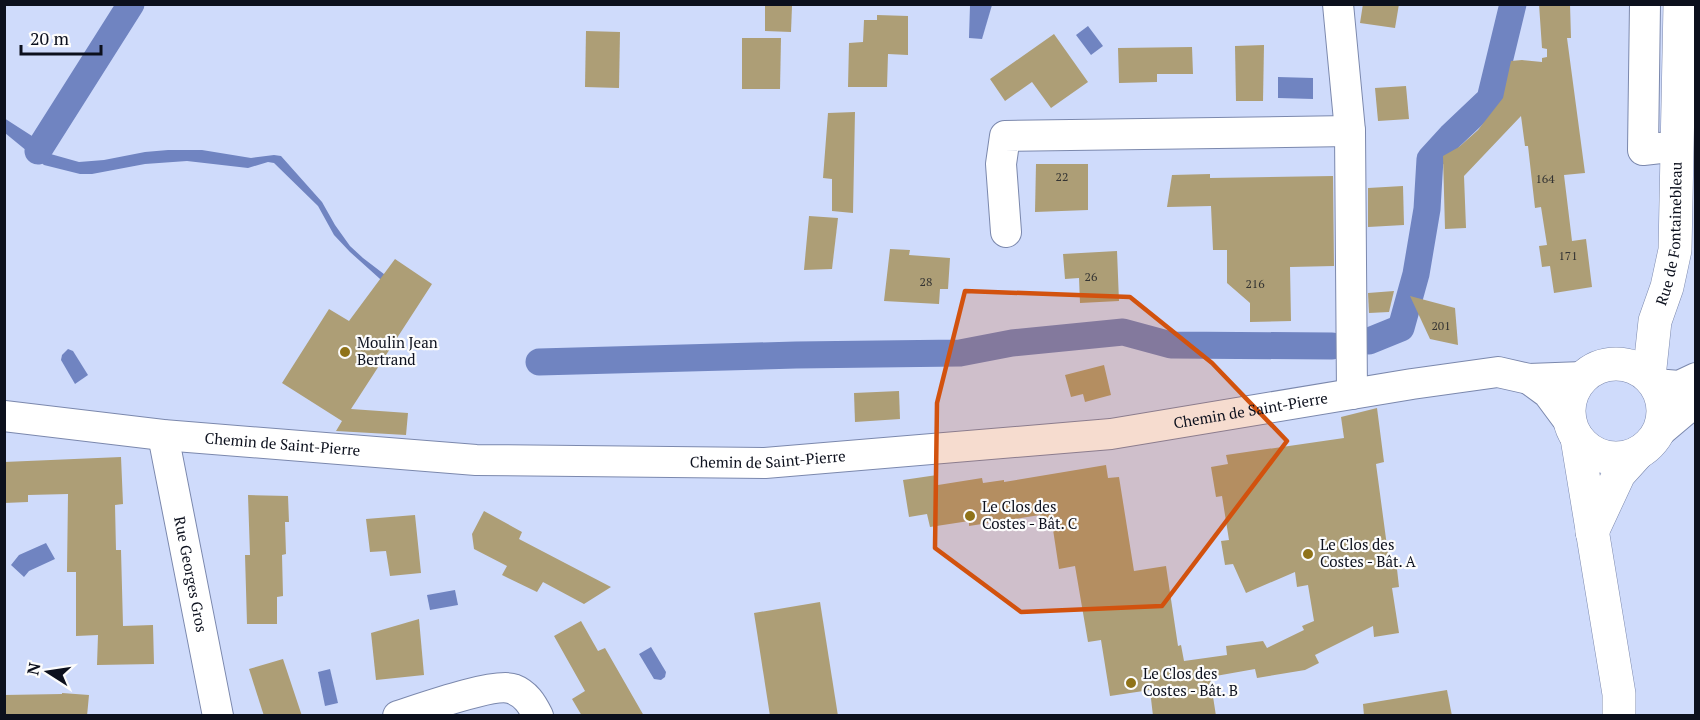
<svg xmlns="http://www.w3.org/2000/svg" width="1700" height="720" viewBox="0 0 1700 720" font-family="'PT Serif',serif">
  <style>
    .water { fill: #7084c1 }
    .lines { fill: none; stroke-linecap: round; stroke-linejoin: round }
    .canal { stroke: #7084c1; stroke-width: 27 }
    .building { fill: #ad9e76 }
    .minor-casing { stroke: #7b88ad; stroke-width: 32 }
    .tertiary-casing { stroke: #7b88ad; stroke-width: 34 }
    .minor { stroke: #fff; stroke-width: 30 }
    .tertiary { stroke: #fff; stroke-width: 33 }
    .marked { fill: #d2520e; fill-opacity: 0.2; stroke: #d2520e; stroke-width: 4.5; stroke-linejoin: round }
    .poi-dot { fill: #907319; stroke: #fcfcfc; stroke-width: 2 }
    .labels { text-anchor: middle; stroke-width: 4.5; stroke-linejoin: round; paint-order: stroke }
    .number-label { font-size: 12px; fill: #343433 }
    .street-label { font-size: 15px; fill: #0c101d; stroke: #fcfcfc }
    .poi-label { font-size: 15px; fill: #0c101d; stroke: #fcfcfc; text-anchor: start }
  </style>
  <rect width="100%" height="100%" fill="#cfdbfb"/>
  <!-- water -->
  <g class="water">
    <polygon points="970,5 992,5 982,39 969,38"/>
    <polygon points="1088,26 1103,46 1091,55 1076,35"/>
    <polygon points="1278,77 1313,78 1313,99 1278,98"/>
    <polygon points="4,118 32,136 47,153 79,162 104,160 145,152 168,150 202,150 251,158 274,155 281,156 322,202 335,225 350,246 363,258 393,281 389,287 350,252 334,235 318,206 274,163 268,162 248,168 187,161 145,164 92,174 80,174 44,165 5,133"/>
    <polygon points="68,349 73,351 88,375 75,384 61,360 62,355"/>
    <polygon points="46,543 55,559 29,571 24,577 11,565 19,555"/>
    <polygon points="455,590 458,605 430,610 427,595"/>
    <polygon points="651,647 666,672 665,677 661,680 654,679 639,654"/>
    <polygon points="330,669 338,703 325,706 318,672"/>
  </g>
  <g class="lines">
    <!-- canal -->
    <g class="canal">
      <polyline points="38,151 131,4"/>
      <polyline points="1369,341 1401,328 1416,274 1427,209 1430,159 1451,136 1490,99 1513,4"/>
      <polyline points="539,362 796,355 960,353 1012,343 1123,332 1171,345 1332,346"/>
    </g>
  </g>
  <!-- building -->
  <g class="building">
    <polygon points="1363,4 1399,4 1395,28 1360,23"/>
    <polygon points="1539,4 1570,4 1571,38 1567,38 1585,173 1564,175 1572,241 1586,239 1592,287 1554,293 1550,266 1542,267 1539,246 1547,245 1541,207 1535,208 1528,146 1525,146 1521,116 1464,176 1466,228 1445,229 1443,156 1459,147 1478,130 1503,98 1511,61 1522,60 1542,62 1542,58 1547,57 1547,49 1542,48"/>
    <polygon points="765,6 792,6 791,32 765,31"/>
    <polygon points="877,15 908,16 908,55 888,54 887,87 848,87 849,43 863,42 864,20 877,20"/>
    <polygon points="586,31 620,32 619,88 585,87"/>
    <polygon points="1054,34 1088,82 1051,108 1032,82 1005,101 990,79"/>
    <polygon points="742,38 781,38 780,89 742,89"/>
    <polygon points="1264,45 1263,101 1236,101 1235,46"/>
    <polygon points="1192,47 1193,74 1157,74 1157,82 1119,83 1118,48"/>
    <polygon points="1406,86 1409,119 1378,121 1375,88"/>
    <polygon points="855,112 853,213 832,211 832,179 823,178 828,113"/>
    <polygon points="1036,164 1088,164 1088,210 1035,212"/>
    <polygon points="1210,174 1210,178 1333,176 1334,266 1290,267 1291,321 1250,322 1250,303 1227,283 1227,250 1213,250 1211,206 1167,207 1172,175"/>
    <polygon points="1403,186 1404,225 1368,227 1368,188"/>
    <polygon points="809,216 838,218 832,269 804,270"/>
    <polygon points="890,249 910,250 909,255 950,258 948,289 940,289 939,304 884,301"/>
    <polygon points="1117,251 1119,301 1080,303 1079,278 1065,279 1063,254"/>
    <polygon points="395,259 432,284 351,409 408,413 406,435 336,431 342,421 282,383 329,309 349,321"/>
    <polygon points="1394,291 1389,312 1369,313 1368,293"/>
    <polygon points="1410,296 1455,308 1458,345 1430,339"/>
    <polygon points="1104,365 1111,395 1085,402 1083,394 1071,397 1065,375"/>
    <polygon points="899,391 900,419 855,422 854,393"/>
    <polygon points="1377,408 1384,462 1376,464 1389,561 1396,560 1399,587 1392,588 1399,633 1374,637 1373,626 1315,655 1319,663 1305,670 1257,678 1255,669 1210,677 1216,716 1153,716 1150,690 1110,696 1101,640 1088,642 1075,566 1059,569 1052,523 1042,524 1040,515 969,526 969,521 930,527 927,514 909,517 903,480 937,475 938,485 982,478 983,483 1004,480 1004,482 1106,465 1108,478 1119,477 1134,571 1166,566 1178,646 1181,645 1184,661 1227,655 1226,646 1263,641 1267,648 1304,630 1302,626 1314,621 1308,585 1297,587 1295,572 1246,593 1233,564 1225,565 1221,541 1229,540 1222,496 1216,497 1211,467 1228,464 1226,455 1344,438 1341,417"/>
    <polygon points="121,457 123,504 115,505 116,550 121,550 123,626 153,625 154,664 97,665 98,635 76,636 76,572 67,572 68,494 28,495 28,502 4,503 4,462"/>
    <polygon points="248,495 288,496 289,522 285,522 286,554 282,555 283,596 277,597 277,624 247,624 245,555 250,555"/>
    <polygon points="484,511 522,532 519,539 611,587 584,604 543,582 537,592 502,575 507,566 474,549 472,534"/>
    <polygon points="415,515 421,573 390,576 386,551 370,552 366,519"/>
    <polygon points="820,602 838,716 770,716 754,613"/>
    <polygon points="419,619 424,675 376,680 371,633"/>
    <polygon points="581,621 598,651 605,648 644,716 582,716 572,699 585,691 554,636"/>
    <polygon points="283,659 302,716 264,716 249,669"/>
    <polygon points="1447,690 1452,716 1364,716 1363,704"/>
    <polygon points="62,693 89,695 87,716 4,716 4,695 62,694"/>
  </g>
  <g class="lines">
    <!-- minor casing -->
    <g class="minor-casing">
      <g id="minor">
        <polyline points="1338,4 1350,131 1352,394"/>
        <polyline points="1645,4 1643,150 1678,146"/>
        <polyline points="1006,232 1001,164 1005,136 1350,131"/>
        <polyline points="1529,379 1548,393 1571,424"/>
        <polyline points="1655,384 1679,386 1696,378"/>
        <path id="s1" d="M4,416L163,435L476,460L765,463L1111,434L1412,384L1498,372L1529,379L1583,377"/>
        <polyline points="1658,433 1696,401"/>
        <path id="s2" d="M163,435L218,716"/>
        <path d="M398,716C420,709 496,682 513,689C526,694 532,704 538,716"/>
      </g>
    </g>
    <!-- tertiary casing -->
    <g class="tertiary-casing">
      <g id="tertiary">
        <circle cx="1616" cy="411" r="47"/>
        <path id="s3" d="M1649,377L1655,321L1667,287L1675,250L1680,4"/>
        <polyline points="1577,438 1619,694 1619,716"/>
        <polyline points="1592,532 1619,474 1638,453"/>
      </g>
    </g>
    <!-- minor -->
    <use href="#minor" class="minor"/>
    <!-- tertiary -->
    <use href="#tertiary" class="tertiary"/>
  </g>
  <!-- marked area -->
  <path class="marked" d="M965,291L1130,297L1212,363L1287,441L1162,606L1021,612L935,548L937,403Z"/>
  <!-- markers -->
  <g class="poi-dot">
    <circle cx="345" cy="352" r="6"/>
    <circle cx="970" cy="516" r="6"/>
    <circle cx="1308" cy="554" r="6"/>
    <circle cx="1131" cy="683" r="6"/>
  </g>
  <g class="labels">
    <!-- number labels -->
    <g class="number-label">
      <text x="1062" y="181">22</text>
      <text x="1545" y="183">164</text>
      <text x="1568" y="260">171</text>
      <text x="1091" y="281">26</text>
      <text x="926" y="286">28</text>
      <text x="1255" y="288">216</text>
      <text x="1441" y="330">201</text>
    </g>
    <!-- street labels -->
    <g class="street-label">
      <text dy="5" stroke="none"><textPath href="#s3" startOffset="146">Rue de Fontainebleau</textPath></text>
      <text dy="5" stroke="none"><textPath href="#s1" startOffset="1252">Chemin de Saint-Pierre</textPath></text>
      <text dy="5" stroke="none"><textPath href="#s1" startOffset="280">Chemin de Saint-Pierre</textPath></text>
      <text dy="5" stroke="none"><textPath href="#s1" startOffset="766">Chemin de Saint-Pierre</textPath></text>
      <text dy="5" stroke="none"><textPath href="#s2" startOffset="142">Rue Georges Gros</textPath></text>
    </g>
    <!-- poi labels -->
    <g class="poi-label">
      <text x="357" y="348">Moulin Jean<tspan x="357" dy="17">Bertrand</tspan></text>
      <text x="982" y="512">Le Clos des<tspan x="982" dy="17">Costes - Bât. C</tspan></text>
      <text x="1320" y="550">Le Clos des<tspan x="1320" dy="17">Costes - Bât. A</tspan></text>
      <text x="1143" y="679">Le Clos des<tspan x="1143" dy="17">Costes - Bât. B</tspan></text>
    </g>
  </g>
  <!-- border -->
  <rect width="1700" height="720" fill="none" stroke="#0c101d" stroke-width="12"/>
  <!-- north arrow -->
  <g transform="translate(48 672) rotate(282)" stroke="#fcfcfc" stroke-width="4.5" paint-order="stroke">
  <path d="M0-4.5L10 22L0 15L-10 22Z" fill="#0c101d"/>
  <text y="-9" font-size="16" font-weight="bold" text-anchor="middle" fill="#0c101d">N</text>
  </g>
  <!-- scale -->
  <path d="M21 45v9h80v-9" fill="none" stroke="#0c101d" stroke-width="3"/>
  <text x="30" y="45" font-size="18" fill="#0c101d" stroke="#fcfcfc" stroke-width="4.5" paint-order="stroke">20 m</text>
</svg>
